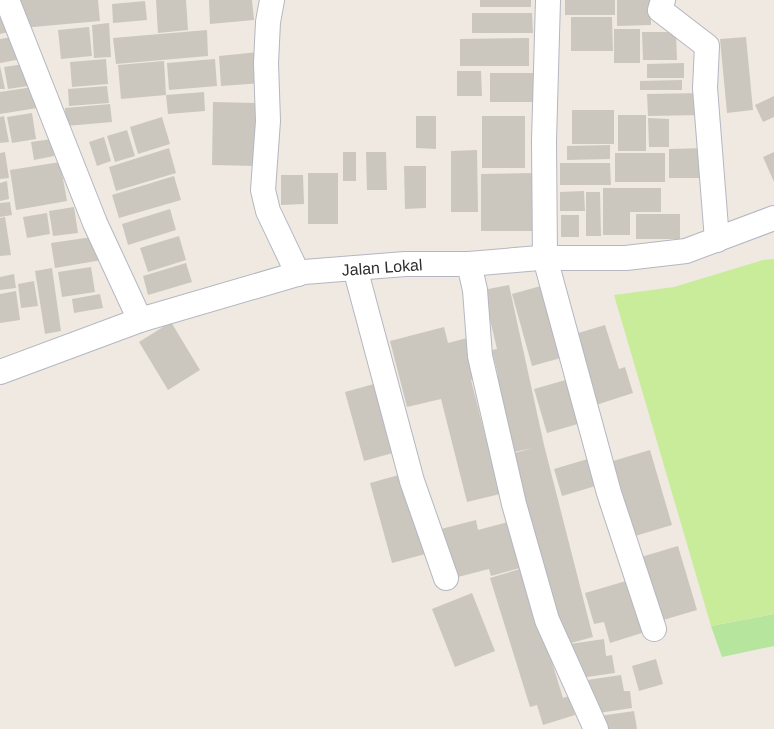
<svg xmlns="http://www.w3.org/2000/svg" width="774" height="729" viewBox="0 0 774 729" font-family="Arial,sans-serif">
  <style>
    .green { fill: #b6e59e }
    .pitch { fill: #c9ec9a }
    .building { fill: #cbc7bf }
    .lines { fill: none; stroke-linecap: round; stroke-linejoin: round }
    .minor-casing { stroke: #b4b7c1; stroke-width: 26 }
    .minor { stroke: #fff; stroke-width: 24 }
    .labels { text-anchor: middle; stroke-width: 5; stroke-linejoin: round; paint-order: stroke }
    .street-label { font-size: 16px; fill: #2e2e2e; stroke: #fff }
  </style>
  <rect width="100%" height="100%" fill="#efe9e1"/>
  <!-- green -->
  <polygon class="green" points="774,614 774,646 722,657 711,626"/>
  <!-- pitch -->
  <polygon class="pitch" points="774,259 774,614 711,626 614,295 674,287 763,260"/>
  <!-- building -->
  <g class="building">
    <polygon points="20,0 98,0 100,21 22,28"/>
    <polygon points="156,0 186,0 188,30 158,33"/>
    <polygon points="209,0 252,0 254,20 210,24"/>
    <rect x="480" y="0" width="51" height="7"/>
    <rect x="565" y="0" width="50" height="15"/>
    <polygon points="617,0 651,0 651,25 617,26"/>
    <polygon points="145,1 147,20 113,23 112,4"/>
    <polygon points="8,13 12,31 0,34 0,15"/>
    <polygon points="472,13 532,13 533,33 472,33"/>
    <polygon points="571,17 612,17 613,51 571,51"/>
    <polygon points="109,23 111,57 94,58 92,25"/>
    <polygon points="89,27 92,56 61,59 58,30"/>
    <rect x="614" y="29" width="26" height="34"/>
    <polygon points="207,30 208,56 116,64 113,38"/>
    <polygon points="642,32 676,32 677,60 643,60"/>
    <polygon points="18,36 22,59 0,63 0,39"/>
    <polygon points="746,37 753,110 727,113 720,39"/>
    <polygon points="529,38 529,66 460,66 460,39"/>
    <polygon points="258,52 261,83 221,86 219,56"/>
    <polygon points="106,59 108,84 72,87 70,62"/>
    <polygon points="215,59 217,86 169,90 167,63"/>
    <polygon points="164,61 166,95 121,99 118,65"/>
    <polygon points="684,63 684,78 647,78 647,64"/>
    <polygon points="24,64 28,86 8,89 4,67"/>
    <polygon points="0,66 5,89 0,89"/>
    <polygon points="457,71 481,71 482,96 457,96"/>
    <rect x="490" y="73" width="45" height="29"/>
    <polygon points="682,80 682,90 640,90 640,81"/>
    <polygon points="107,86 109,103 69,106 68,89"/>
    <polygon points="33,87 37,108 0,114 0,92"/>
    <polygon points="204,92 205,111 168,114 166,95"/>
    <polygon points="704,93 704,115 648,116 647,94"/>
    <polygon points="774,96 774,117 763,122 755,105"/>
    <polygon points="213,102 261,103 261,166 212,165"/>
    <polygon points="110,104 112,122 66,126 65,108"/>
    <rect x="572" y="110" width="42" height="34"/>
    <polygon points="32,113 36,139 12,143 7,117"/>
    <rect x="618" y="115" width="28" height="36"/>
    <polygon points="4,116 9,142 0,143 0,117"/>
    <polygon points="416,116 436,116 436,149 416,148"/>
    <rect x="482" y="116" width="43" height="52"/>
    <polygon points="162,117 170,144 138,154 130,127"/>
    <polygon points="648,118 669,119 669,147 649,147"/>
    <polygon points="127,130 135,156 115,162 107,136"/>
    <polygon points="104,137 111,161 97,166 89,142"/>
    <polygon points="52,139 54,156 34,160 31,142"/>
    <polygon points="610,145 610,159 567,160 567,146"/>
    <polygon points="169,148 176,173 116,191 109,167"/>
    <polygon points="707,148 707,178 669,178 669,149"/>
    <polygon points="477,150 478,212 451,212 451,151"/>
    <polygon points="5,152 9,178 0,179 0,153"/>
    <rect x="343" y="152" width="13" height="29"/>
    <polygon points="366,152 386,152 387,190 367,190"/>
    <polygon points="774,152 774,182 763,157"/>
    <rect x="615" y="153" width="50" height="29"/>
    <polygon points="60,162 67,201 16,210 10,170"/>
    <polygon points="560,163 610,163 611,185 560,185"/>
    <polygon points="404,166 426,166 426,208 405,209"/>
    <rect x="308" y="173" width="30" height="51"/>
    <polygon points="533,173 533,231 481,231 481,174"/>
    <polygon points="281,175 303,175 304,204 281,205"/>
    <polygon points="174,176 181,200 119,218 112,195"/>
    <polygon points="7,181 9,199 0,201 0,183"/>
    <polygon points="603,188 661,188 661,212 630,212 630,235 603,235"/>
    <polygon points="584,191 585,211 560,211 560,192"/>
    <polygon points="586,192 600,192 601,236 586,236"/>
    <polygon points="10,202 12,215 0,217 0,203"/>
    <polygon points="74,207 78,233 53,236 49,211"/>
    <polygon points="170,209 176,230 128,245 122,224"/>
    <polygon points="47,213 50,234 27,238 23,217"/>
    <rect x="636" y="214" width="44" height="25"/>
    <rect x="561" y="215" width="18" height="22"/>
    <polygon points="5,217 11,255 0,256 0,218"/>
    <polygon points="99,236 102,260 55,268 51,243"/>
    <polygon points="179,236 186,260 148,272 140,248"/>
    <polygon points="186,263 192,282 148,295 143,276"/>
    <polygon points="91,267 95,292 62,297 58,272"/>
    <polygon points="52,268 61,331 45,334 35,271"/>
    <polygon points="14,274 16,288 0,290 0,277"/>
    <polygon points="34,281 38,306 21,308 18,284"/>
    <polygon points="548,284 568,356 532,366 512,294"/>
    <polygon points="509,285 544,445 593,637 564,645 511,454 533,448 510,453 494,376 498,375 492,350 497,349 483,290"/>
    <polygon points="16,291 20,320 0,323 0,294"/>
    <polygon points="100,294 103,308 74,313 72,299"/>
    <polygon points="171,322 200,370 168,390 139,342"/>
    <polygon points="605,325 619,369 625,367 633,393 596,405 575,334"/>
    <polygon points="444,327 448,343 467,338 475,378 471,380 500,494 467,502 441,399 407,407 390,341"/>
    <polygon points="569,379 581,423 547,433 534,389"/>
    <polygon points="381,382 400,451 364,461 345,392"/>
    <polygon points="650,450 672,525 635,536 613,461"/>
    <polygon points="591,458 599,485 562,496 554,469"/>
    <polygon points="406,473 429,553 392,563 370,483"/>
    <polygon points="476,520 478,530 508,522 520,568 491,576 489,569 450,579 437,530"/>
    <polygon points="678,546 697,610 660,621 641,557"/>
    <polygon points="523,568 563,698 569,696 575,715 543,725 537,705 530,707 490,578"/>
    <polygon points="633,579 648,631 610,643 604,622 594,624 585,593"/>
    <polygon points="472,593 495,651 455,667 432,609"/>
    <polygon points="604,639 606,656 612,655 615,673 580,678 570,644"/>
    <polygon points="656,659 663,684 639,691 632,666"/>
    <polygon points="621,675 624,691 630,691 632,708 598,713 595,696 590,697 587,680"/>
    <polygon points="634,711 637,729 602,729 600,716"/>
  </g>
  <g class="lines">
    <!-- minor casing -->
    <g class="minor-casing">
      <g id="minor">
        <polyline points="7,0 95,223 140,320"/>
        <polyline points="272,0 268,22 266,63 268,121 263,190 268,211 298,274"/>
        <polyline points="548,0 544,141 545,258 609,493 654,629"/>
        <polyline points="663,0 660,10 707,46 705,88 717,240"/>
        <polyline points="469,264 475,290 480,356 514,504 547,620 596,729"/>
        <polyline points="355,268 412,481 446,578"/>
        <polyline points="0,372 140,320 304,272 405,264 469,264 539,258 626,258 686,251 774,218"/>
      </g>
    </g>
    <!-- minor -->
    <use href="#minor" class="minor"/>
  </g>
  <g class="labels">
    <!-- street labels -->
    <g class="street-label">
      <text transform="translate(382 267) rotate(-4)" y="6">Jalan Lokal</text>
    </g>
  </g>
</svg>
